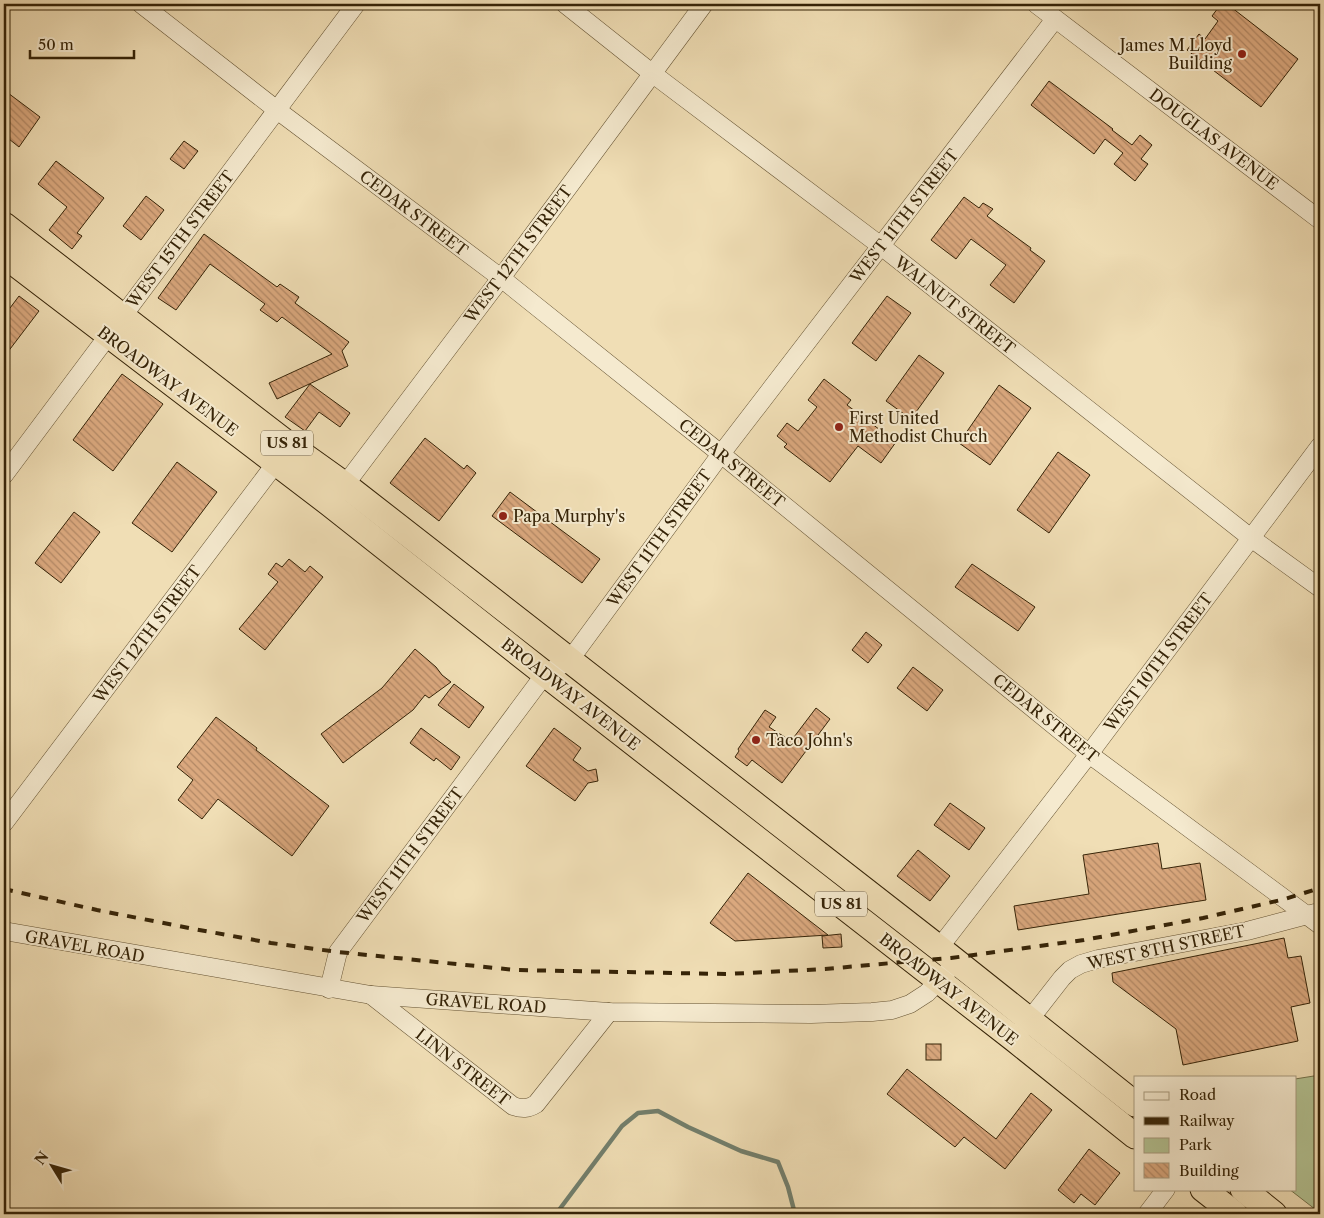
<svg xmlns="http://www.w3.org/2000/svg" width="1324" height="1218" viewBox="0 0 1324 1218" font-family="'Libre Caslon Text',serif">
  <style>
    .park { fill: #b3c292; stroke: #74724c }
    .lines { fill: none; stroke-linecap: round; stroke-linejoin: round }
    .stream { stroke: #727f6d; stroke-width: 4.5 }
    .building { fill: url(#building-back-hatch); stroke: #352307 }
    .minor-casing { stroke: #645232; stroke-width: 19 }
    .highway-casing { stroke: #352307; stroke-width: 27 }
    .minor { stroke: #f5eacf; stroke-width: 18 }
    .highway { stroke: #f0deb5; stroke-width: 25 }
    .rail { stroke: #352307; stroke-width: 4; stroke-dasharray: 9 9; stroke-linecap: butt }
    .poi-dot { fill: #8f2418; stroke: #f5eacf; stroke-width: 2 }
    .labels { text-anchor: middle; stroke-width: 4; stroke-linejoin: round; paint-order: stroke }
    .shield { fill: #f5eacf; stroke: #6f5f43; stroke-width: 1 }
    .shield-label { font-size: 15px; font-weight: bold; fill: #352307 }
    .poi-label { font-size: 16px; fill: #352307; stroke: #f5eacf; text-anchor: start }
    .street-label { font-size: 16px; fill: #352307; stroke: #f5eacf }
  </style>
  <defs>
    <pattern id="building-back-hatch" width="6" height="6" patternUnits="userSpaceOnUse" patternTransform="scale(1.25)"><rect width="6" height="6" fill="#daa87e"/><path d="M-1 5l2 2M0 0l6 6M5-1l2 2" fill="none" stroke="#b28865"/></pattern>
  </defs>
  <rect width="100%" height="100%" fill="#f0deb5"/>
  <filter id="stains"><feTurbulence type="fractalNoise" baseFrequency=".004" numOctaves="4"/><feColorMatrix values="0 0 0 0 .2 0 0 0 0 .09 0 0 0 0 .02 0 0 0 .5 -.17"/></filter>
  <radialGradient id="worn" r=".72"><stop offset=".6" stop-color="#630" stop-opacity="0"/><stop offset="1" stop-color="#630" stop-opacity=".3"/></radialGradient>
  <!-- park -->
  <polygon class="park" points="1320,1075 1320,1213 1289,1189 1295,1189 1295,1079"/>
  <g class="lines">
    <!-- stream -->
    <polyline class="stream" points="556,1214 622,1126 638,1113 658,1111 688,1127 741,1151 778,1162 788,1187 795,1214"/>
  </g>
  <!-- building -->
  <g class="building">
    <polygon points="1221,4 1227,4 1298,59 1261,107 1187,50 1199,34 1205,39 1218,21 1212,16"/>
    <polygon points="1049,81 1113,129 1112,130 1132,145 1140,135 1152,145 1141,159 1148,164 1135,181 1114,164 1123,153 1105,139 1094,154 1031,105"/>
    <polygon points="4,90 40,117 19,147 4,135"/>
    <polygon points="184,141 198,151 184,169 170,159"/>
    <polygon points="56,161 104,198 77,233 82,236 72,249 49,230 67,207 38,184"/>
    <polygon points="146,196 164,210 141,240 123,226"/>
    <polygon points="964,197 979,208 983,203 993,209 987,216 1031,248 1030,250 1045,261 1014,303 990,285 1006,265 971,239 956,259 931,240"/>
    <polygon points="204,234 277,287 280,284 299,297 295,303 349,342 342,351 348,366 277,399 269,383 332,354 282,317 277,322 260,310 265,304 210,264 176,310 158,298"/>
    <polygon points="19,296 39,311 4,357 4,316"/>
    <polygon points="887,296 911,313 876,361 852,343"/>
    <polygon points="919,355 944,373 911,419 886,401"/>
    <polygon points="122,374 163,404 113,471 73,440"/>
    <polygon points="824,379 851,400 847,405 896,442 881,463 858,446 830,482 784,447 787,444 777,436 787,423 798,431 817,407 808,400"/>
    <polygon points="310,384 350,413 340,427 319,412 305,431 285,417"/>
    <polygon points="999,385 1031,408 990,465 959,443"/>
    <polygon points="425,438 464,469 467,465 476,473 439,521 390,483"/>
    <polygon points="1058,452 1090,475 1049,533 1017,510"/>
    <polygon points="177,462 217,492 172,552 132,523"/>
    <polygon points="510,492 600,559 582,583 492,516"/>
    <polygon points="74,512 100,532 61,583 35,563"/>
    <polygon points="289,559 305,572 310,566 323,577 265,650 239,629 278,582 268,574 276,563 282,567"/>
    <polygon points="972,564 1035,607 1018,631 955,587"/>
    <polygon points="866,632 882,645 868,663 852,650"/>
    <polygon points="415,649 436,667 442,675 451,682 429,698 425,695 413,710 343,763 321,734 382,688"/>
    <polygon points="913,667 943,690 927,711 897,688"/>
    <polygon points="454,684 484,707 469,728 438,705"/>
    <polygon points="816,708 830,719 782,783 752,760 747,766 735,757 739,751 738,749 765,710 776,717 769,727 791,741"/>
    <polygon points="216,717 257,748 256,750 329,806 292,856 218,799 202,819 178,800 193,780 177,767"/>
    <polygon points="421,728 460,757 451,770 436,758 434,761 410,743"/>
    <polygon points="554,728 581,748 573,760 588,771 596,769 598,781 588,783 575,801 526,766"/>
    <polygon points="950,803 985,828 969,850 934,825"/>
    <polygon points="1158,843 1162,869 1200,863 1206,900 1018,930 1014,906 1089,894 1083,855"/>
    <polygon points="918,850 950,876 930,901 897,876"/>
    <polygon points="748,873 828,935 735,941 710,923"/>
    <polygon points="841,934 842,947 823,948 822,936"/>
    <polygon points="1284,938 1288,958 1301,956 1310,1003 1291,1007 1298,1041 1183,1065 1176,1029 1113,982 1112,973"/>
    <rect x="926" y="1044" width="15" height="16"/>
    <polygon points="907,1069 996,1139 1031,1093 1052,1110 1005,1169 964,1137 955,1147 887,1094"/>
    <polygon points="1089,1149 1120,1173 1095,1205 1081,1194 1074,1203 1058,1190"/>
  </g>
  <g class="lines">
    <!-- minor casing -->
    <g class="minor-casing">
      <g id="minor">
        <polyline points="141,4 277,110 501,278 721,454 1089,754 1320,925"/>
        <polyline points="565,4 653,74 881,246 1251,538 1320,588"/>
        <polyline points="1036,4 1320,220"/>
        <polyline points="4,475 356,4"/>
        <polyline points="338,494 501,278 704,4"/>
        <polyline points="4,823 282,455"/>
        <polyline points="4,931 371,995 609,1012 811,1014 872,1012 892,1010 910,1004 927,993 947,972"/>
        <polyline points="939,948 1089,754 1320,446"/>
        <polyline points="329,989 338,952 545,674 569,661 721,454 1055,19"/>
        <path d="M371,995L513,1106C522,1109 528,1109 536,1104L609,1012"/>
        <polyline points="1023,1028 1062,978 1070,970 1081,964 1098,959 1247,931 1315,913"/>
        <polyline points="1147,1214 1166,1189"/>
      </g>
    </g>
    <!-- highway casing -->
    <g class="highway-casing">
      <g id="highway">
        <polyline points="4,225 289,445 345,485 939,948 1135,1104"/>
        <polyline points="4,255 330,504 545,674 1014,1039 1135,1136"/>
        <polyline points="1203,1189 1235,1214"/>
        <polyline points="1243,1189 1274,1214"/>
      </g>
    </g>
    <!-- minor -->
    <use href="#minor" class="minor"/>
    <!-- highway -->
    <use href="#highway" class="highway"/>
    <!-- rail -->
    <polyline class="rail" points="4,889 97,910 194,929 271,943 338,952 515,970 727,974 825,969 914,961 951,958 1084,940 1203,918 1285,899 1320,888"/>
  </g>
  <!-- markers -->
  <g class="poi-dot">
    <circle cx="1242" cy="54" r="5"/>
    <circle cx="839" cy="427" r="5"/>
    <circle cx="503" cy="516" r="5"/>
    <circle cx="756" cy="740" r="5"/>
  </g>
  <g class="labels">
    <!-- shield labels -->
    <g class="shield">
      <rect x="261" y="430.5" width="52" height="25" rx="4"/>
      <rect x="815" y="891.5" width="52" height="25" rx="4"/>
    </g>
    <g class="shield-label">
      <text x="287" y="448">US 81</text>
      <text x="841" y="909">US 81</text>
    </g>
    <!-- poi labels -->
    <g class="poi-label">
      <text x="1232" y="51" text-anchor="end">James M Lloyd<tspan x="1232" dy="18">Building</tspan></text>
      <text x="849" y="424">First United<tspan x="849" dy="18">Methodist Church</tspan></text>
      <text x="513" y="522">Papa Murphy's</text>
      <text x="766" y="746">Taco John's</text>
    </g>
    <!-- street labels -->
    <g class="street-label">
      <text transform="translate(1214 139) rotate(37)" y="6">DOUGLAS AVENUE</text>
      <text transform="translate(414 213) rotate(37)" y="6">CEDAR STREET</text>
      <text transform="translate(904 216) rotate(-52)" y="6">WEST 11TH STREET</text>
      <text transform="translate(180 239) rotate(-53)" y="6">WEST 15TH STREET</text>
      <text transform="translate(518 254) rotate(-53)" y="6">WEST 12TH STREET</text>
      <text transform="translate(955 305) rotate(38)" y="6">WALNUT STREET</text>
      <text transform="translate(168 381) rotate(37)" y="6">BROADWAY AVENUE</text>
      <text transform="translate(732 463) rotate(39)" y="6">CEDAR STREET</text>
      <text transform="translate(659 538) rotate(-54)" y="6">WEST 11TH STREET</text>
      <text transform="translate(147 634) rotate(-53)" y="6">WEST 12TH STREET</text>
      <text transform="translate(1158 662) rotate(-53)" y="6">WEST 10TH STREET</text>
      <text transform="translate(571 694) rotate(38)" y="6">BROADWAY AVENUE</text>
      <text transform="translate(1046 718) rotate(39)" y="6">CEDAR STREET</text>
      <text transform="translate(410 855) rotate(-53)" y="6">WEST 11TH STREET</text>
      <text transform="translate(85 946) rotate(10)" y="6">GRAVEL ROAD</text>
      <text transform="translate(1166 947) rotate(-12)" y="6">WEST 8TH STREET</text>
      <text transform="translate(949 989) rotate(38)" y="6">BROADWAY AVENUE</text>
      <text transform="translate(486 1003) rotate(4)" y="6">GRAVEL ROAD</text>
      <text transform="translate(463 1067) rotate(38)" y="6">LINN STREET</text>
    </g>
  </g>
  <!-- margin -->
  <rect width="1324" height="1218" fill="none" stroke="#f0deb5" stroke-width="20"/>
  <rect x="5" y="5" width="1314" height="1208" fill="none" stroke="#352307" stroke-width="2.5"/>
  <rect x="10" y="10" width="1304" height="1198" fill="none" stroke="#352307"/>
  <!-- legend -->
  <rect x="1134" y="1076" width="162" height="115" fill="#f5eacf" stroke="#a89a7f"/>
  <rect x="1144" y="1092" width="25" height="8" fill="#f5eacf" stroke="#a89a7f"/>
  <text x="1179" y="1100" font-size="15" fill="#352307">Road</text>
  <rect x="1144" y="1117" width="25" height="8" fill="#352307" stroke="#a89a7f"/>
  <text x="1179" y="1126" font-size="15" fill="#352307">Railway</text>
  <rect x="1144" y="1138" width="25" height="15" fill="#b3c292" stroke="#a89a7f"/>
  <text x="1179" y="1150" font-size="15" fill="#352307">Park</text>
  <rect x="1144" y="1163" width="25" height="15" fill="url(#building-back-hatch)" stroke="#a89a7f"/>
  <text x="1179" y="1176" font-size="15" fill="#352307">Building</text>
  <!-- north arrow -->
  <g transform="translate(52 1166) rotate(307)" stroke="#f5eacf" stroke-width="4" paint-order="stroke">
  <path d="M0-4L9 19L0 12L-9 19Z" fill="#352307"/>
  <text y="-8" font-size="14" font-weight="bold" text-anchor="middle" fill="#352307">N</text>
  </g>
  <!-- scale -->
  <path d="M30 50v8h104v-8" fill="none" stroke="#352307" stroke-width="2.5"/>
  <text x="38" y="50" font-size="15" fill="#352307" stroke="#f5eacf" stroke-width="4" paint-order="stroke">50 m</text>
  <rect width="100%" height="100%" filter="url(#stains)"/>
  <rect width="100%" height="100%" fill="url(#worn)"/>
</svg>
